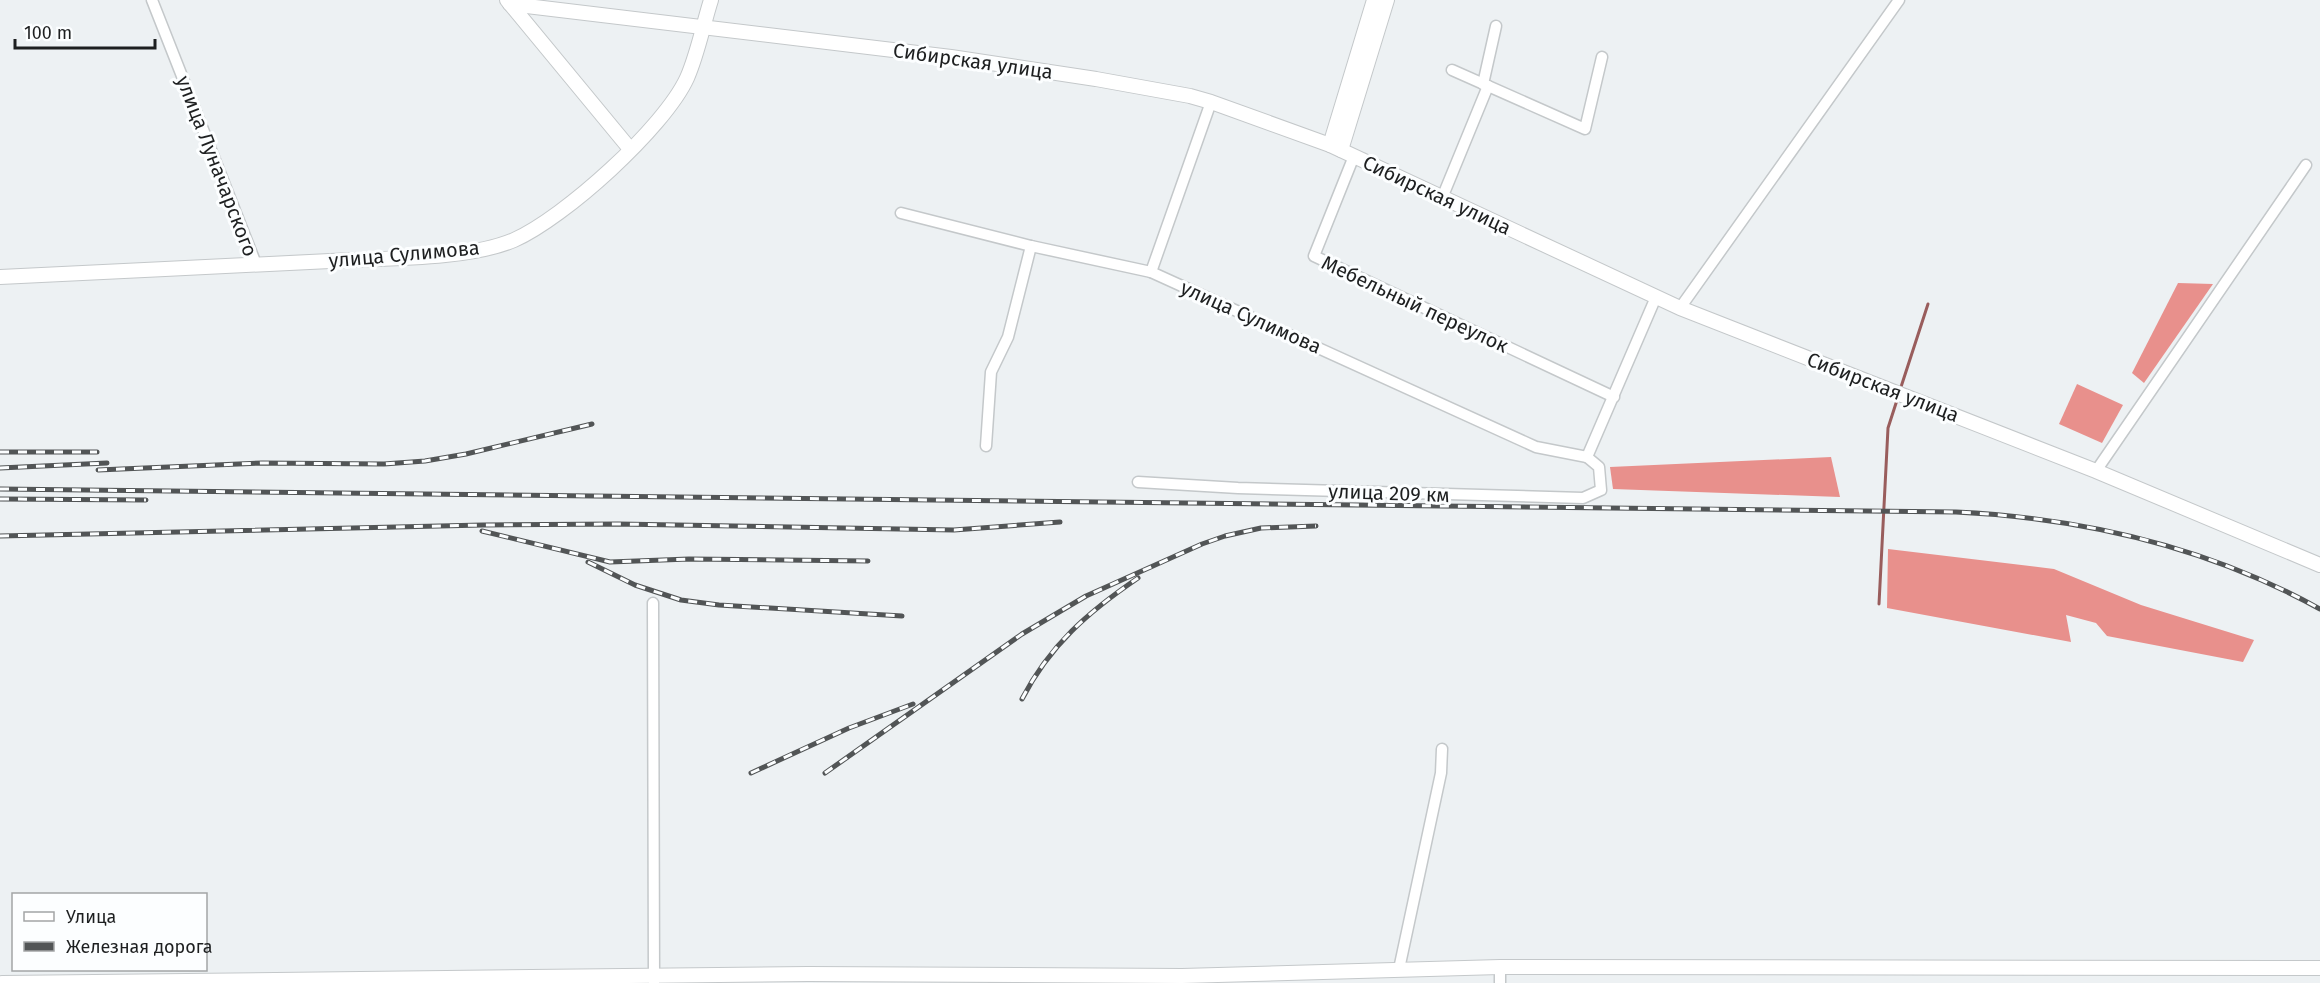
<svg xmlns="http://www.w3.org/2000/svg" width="2320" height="983" viewBox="0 0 2320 983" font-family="'Fira Sans',sans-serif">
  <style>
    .forest { fill: #e8908c }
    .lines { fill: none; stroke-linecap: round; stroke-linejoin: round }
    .stream { stroke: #995d5c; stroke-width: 3 }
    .street-casing { stroke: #c4c8ca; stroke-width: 13 }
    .secondary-casing { stroke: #c4c8ca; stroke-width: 16 }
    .street { stroke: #fff; stroke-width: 10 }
    .secondary { stroke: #fff; stroke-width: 14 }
    .rail-casing { stroke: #525556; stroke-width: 5 }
    .rail { stroke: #fcfeff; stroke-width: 3; stroke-dasharray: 9; stroke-linecap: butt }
    .labels { text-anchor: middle; stroke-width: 6; stroke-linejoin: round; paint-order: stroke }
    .street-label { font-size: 20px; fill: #1d1f20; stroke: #fcfeff }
  </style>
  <rect width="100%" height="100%" fill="#edf1f3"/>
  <!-- forest -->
  <g class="forest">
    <polygon points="2178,283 2213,284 2144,383 2132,373"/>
    <polygon points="2077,384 2123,405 2102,443 2059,424"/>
    <polygon points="1831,457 1840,497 1613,489 1610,467"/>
    <polygon points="1888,549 2054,569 2141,605 2254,640 2243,662 2107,636 2096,623 2066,615 2071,642 1887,608"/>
  </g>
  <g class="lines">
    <!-- stream -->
    <g class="stream">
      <polyline points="1900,390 1928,304"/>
      <polyline points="1879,604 1888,428 1898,397"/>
    </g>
    <!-- street casing -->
    <g class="street-casing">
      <g id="street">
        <polyline points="152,0 256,264"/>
        <polyline points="1452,70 1585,129 1602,57"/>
        <polyline points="1483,84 1496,26"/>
        <polyline points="1354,156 1314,256 1614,397"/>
        <polyline points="1442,198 1488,86"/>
        <polyline points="901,213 1031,246 1151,272 1536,447 1587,457"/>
        <polyline points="1151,272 1211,102"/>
        <polyline points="1680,308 1899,0"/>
        <polyline points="986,446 991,372 1008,337 1031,246"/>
        <polyline points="1587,457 1656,297"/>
        <polyline points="2096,471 2306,165"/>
        <polyline points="1138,482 1238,488 1583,498 1601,490 1599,467 1587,457"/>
        <polyline points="653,603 654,983"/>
        <polyline points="1399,969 1441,773 1442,749"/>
        <polyline points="1500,983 1500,967"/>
      </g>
    </g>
    <!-- secondary casing -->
    <g class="secondary-casing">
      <g id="secondary">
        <polyline points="507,0 630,149"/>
        <polyline points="510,4 951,57 1096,79 1190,96 1211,102 1330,145 1680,308 2096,471 2320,565"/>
        <polyline points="1330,145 1374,0"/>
        <polyline points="1341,150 1387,0"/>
        <path d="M0,277C110,272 220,266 330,261C382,258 468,260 514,240C564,218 664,128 687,78C698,53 703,25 711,0"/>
        <polyline points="2,983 808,974 1182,976 1500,967 2320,968"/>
      </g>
    </g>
    <!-- street -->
    <use href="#street" class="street"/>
    <!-- secondary -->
    <use href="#secondary" class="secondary"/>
    <!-- rail casing -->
    <g class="rail-casing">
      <g id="rail">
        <polyline points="0,452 97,452"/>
        <polyline points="0,468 107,463"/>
        <polyline points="98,470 262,463 384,464 425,461 466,454 592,424"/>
        <path d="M0,489L1956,512C2083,518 2208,547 2320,609"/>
        <polyline points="0,499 146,500"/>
        <polyline points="482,531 610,562 689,559 868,561"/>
        <polyline points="0,536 483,525 618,524 954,530 1060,522"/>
        <polyline points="588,562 635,585 681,600 719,605 902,616"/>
        <path d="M1022,699C1050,645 1088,612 1138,578"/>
        <polyline points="751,773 849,728 913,704"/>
        <polyline points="825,773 1022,634 1086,596 1202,544 1225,536 1261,528 1316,526"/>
      </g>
    </g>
    <!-- rail -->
    <use href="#rail" class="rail"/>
  </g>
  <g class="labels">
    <!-- street labels -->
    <g class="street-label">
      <text transform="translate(973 61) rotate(8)" y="7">Сибирская улица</text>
      <text transform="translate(217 166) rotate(69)" y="7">улица Луначарского</text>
      <text transform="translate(1437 195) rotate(25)" y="7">Сибирская улица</text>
      <text transform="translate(404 254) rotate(-5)" y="7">улица Сулимова</text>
      <text transform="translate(1415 304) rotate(25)" y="7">Мебельный переулок</text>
      <text transform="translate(1251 317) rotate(24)" y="7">улица Сулимова</text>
      <text transform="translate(1883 387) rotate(21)" y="7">Сибирская улица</text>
      <text transform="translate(1389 493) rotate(2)" y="7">улица 209 км</text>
    </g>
  </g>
  <!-- legend -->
  <rect x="12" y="893" width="195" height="78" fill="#fcfeff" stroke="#a3a5a6" stroke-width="1.5"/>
  <rect x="24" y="912" width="30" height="9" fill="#ffffff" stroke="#a3a5a6" stroke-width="1.5"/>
  <text x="66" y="923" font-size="18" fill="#1d1f20">Улица</text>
  <rect x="24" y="942" width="30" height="9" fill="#525556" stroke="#a3a5a6" stroke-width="1.5"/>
  <text x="66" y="953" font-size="18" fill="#1d1f20">Железная дорога</text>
  <!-- scale -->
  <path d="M15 39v9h140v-9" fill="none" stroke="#1d1f20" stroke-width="3"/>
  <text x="24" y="39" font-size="18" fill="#1d1f20" stroke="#fcfeff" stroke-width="4.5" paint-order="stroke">100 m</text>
</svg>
